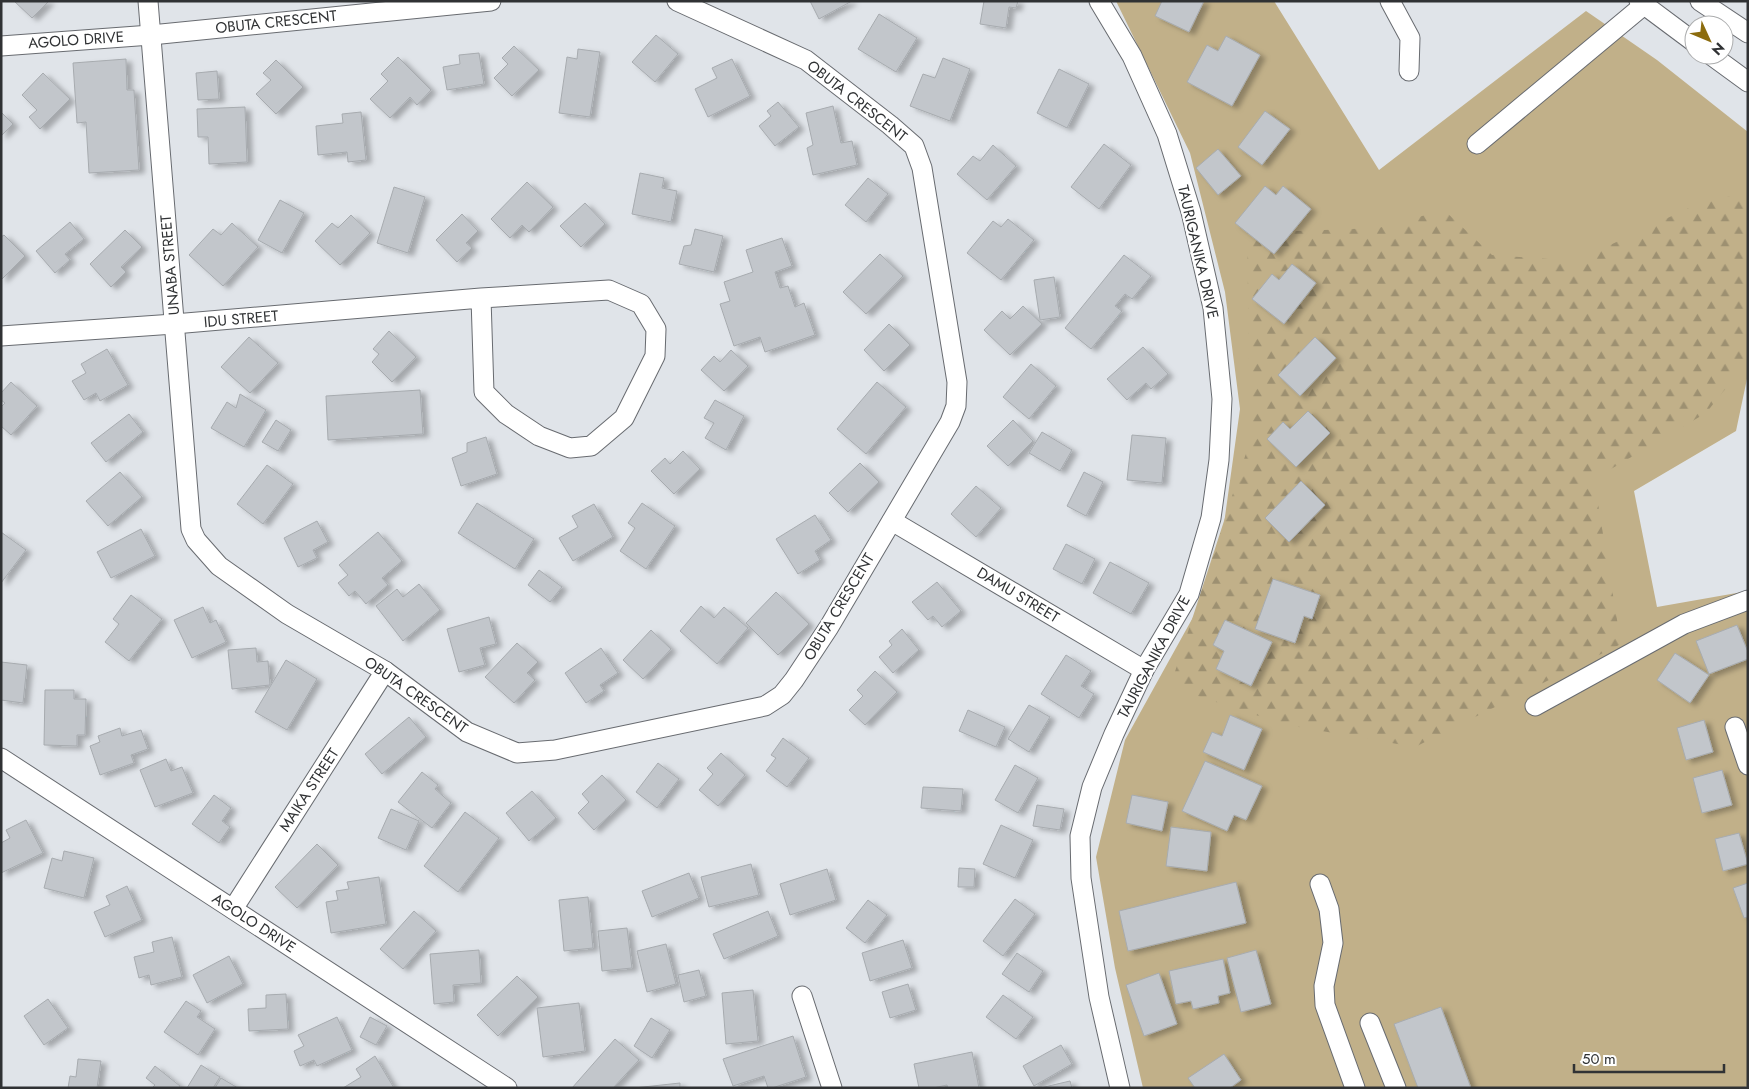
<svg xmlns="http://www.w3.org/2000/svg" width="1749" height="1089" viewBox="0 0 1749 1089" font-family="Jost,sans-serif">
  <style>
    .green { fill: #c1b089 }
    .forest { fill: url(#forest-firs) }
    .building { fill: #c2c6cb; stroke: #a7abaf; filter: url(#shadow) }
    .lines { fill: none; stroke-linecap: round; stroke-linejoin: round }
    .minor-casing { stroke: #686b70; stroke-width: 21 }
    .minor { stroke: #fff; stroke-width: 19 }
    .labels { text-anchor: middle; stroke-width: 4.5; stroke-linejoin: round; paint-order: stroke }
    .street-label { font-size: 15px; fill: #303234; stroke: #fff }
  </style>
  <defs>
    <pattern id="forest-firs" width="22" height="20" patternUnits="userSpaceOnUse" patternTransform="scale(1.25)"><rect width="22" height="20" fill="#c1b089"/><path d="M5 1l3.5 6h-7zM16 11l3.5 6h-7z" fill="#9d9071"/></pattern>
    <filter id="shadow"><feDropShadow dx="5.5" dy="3" stdDeviation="2.5" flood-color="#0004"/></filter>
  </defs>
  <rect width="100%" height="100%" fill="#e0e4e9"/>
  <!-- green -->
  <polygon class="green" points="1116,1 1274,1 1379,170 1586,11 1657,60 1748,132 1748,374 1736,431 1634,491 1657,607 1748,591 1748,1086 1741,1088 1143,1088 1115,968 1096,857 1125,740 1217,574 1240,409 1225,292 1190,153"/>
  <!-- forest -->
  <polygon class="forest" points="1748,191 1748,361 1706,413 1594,479 1621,644 1415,747 1287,725 1170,687 1250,441 1247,233 1378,228 1444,210 1492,255 1576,261 1691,207"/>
  <!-- building -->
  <g class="building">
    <polygon points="14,1 49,1 32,18"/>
    <polygon points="810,1 852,1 819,19"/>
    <polygon points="984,1 1018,1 1016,8 1009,7 1006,28 980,24"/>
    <polygon points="1162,1 1204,1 1189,32 1155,16"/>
    <polygon points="879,14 917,38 896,72 858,49"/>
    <polygon points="656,35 678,54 655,82 632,62"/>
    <polygon points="1226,36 1260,55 1232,106 1187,82 1207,45 1218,51"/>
    <polygon points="514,46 539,70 512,96 494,78 508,64 502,58"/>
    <polygon points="578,49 600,52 590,117 559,113 567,57 577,59"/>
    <polygon points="479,53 484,84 447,90 443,67 460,64 459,55"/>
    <polygon points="398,57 431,90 417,105 410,97 390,118 370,99 388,81 381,74"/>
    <polygon points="943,58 970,69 950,121 910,106 923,74 935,78"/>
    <polygon points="126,59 127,90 134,90 139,170 89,173 86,122 77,123 73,63"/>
    <polygon points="732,59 750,96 708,117 695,89 717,78 712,68"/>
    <polygon points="276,60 303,87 276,114 256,94 271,80 263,73"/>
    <polygon points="1059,69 1089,84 1067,128 1037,113"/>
    <polygon points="217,71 219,99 198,100 196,73"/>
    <polygon points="43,73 70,99 40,129 29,117 37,110 22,95"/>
    <polygon points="778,102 799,127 775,146 759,126 771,116 767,111"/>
    <polygon points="833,106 841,143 852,141 857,165 813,175 807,148 813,145 806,113"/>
    <polygon points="245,107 247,162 209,164 208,137 198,137 197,109"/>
    <polygon points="1265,111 1290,129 1262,165 1238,147"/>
    <polygon points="1,112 13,124 1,136"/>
    <polygon points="361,112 366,160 348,162 347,152 318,155 316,126 343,123 342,114"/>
    <polygon points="1104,144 1131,165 1099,209 1071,187"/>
    <polygon points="993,145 1016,166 987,200 957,174 973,156 980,161"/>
    <polygon points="1218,149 1241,176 1218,195 1196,168"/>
    <polygon points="640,173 664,178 662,188 677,191 671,222 632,214"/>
    <polygon points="868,178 888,194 866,222 845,205"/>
    <polygon points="527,182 553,207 529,232 522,225 510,238 491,219"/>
    <polygon points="1265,186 1276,195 1283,186 1311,209 1274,254 1235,223"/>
    <polygon points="394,187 425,197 408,253 377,243"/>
    <polygon points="280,200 304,213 282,253 258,240"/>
    <polygon points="585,203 605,224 581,247 560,226"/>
    <polygon points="462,214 478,231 466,243 472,248 457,262 436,240"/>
    <polygon points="351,215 370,233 340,265 315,241 332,223 338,228"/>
    <polygon points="1008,219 1034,240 1001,280 967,253 993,221 1001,227"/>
    <polygon points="70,222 84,239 65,254 70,260 55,273 36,251"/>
    <polygon points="232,223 258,247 223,286 189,255 213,229 221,235"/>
    <polygon points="695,229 723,236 714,272 679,264 684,246 691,245"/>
    <polygon points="125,230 142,247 121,267 126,272 111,287 90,264"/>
    <polygon points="4,235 25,256 1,280 1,237"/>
    <polygon points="782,238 792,266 775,272 780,288 788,286 795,307 804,303 815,335 765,352 760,337 734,346 720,304 730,301 724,282 753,272 746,250"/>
    <polygon points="880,254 903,276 866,314 843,292"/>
    <polygon points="1124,255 1151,276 1132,299 1125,294 1115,306 1122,311 1091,349 1065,328"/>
    <polygon points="1292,264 1316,283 1284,324 1252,299 1272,274 1279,280"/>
    <polygon points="1054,277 1060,317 1040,320 1034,280"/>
    <polygon points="1023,306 1042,324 1010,355 984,330 1002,311 1010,319"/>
    <polygon points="889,324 910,345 884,371 864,350"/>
    <polygon points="389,331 416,357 392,382 372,362 379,354 373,349"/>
    <polygon points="249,337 278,363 250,393 221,367"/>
    <polygon points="1315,337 1336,358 1300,396 1278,375"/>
    <polygon points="1143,347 1168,374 1151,389 1146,383 1127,400 1107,379"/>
    <polygon points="107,349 128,385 100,401 96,393 84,400 72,381 86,373 81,364"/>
    <polygon points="731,350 748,366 724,391 701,370 714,356 720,362"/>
    <polygon points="1031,364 1056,386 1029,419 1003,397"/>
    <polygon points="11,382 37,406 11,435 1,426 1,407 5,403 1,400 1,393"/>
    <polygon points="877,382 906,407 866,454 837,429"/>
    <polygon points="420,390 423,434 328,440 326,396"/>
    <polygon points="240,394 266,410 244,447 211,428 227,402 236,408"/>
    <polygon points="715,400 744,416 726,450 705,438 714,423 704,418"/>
    <polygon points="1308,411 1330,433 1296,467 1267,439 1283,422 1290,429"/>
    <polygon points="129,414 143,432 106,462 91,443"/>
    <polygon points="276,420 291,430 278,451 262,442"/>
    <polygon points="1013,420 1033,441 1008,466 987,446"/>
    <polygon points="1042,432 1072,450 1060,471 1029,453"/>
    <polygon points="1132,435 1166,438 1162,483 1127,480"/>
    <polygon points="486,437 497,474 461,486 452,458 467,452 467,443"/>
    <polygon points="683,451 700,469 674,494 651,471 665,458 670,464"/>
    <polygon points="860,463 879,482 848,512 829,493"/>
    <polygon points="267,465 293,484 263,524 237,504"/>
    <polygon points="120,472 142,497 108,526 86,501"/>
    <polygon points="1084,472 1103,482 1086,516 1067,506"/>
    <polygon points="1301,481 1325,505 1289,542 1265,518"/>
    <polygon points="976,486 1001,508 976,537 951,514"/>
    <polygon points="477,503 534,539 515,569 458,533"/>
    <polygon points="642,503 675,526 646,569 620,551 635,528 628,523"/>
    <polygon points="594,504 613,537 573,561 559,538 578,527 572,516"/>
    <polygon points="815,515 831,540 815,551 820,560 798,574 776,539"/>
    <polygon points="317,521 328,542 313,550 317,558 298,567 284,538"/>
    <polygon points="141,529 155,556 111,578 97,552"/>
    <polygon points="1,532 26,550 1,583"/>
    <polygon points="378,532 402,561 382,578 388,585 366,604 355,591 349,596 338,583 348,575 339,565"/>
    <polygon points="1066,544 1095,559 1082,584 1053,569"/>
    <polygon points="1110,562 1149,583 1131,614 1093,593"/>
    <polygon points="539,570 562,587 550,602 528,585"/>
    <polygon points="1273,579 1320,595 1312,619 1304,616 1295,643 1255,629"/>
    <polygon points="937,582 961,611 942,627 933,616 928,620 912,602"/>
    <polygon points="419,584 440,610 403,641 376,606 397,589 403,597"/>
    <polygon points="776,592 809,624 778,655 746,623"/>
    <polygon points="131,595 162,619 129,661 105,642 119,624 113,619"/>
    <polygon points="701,606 714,618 724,607 748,628 717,664 680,631"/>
    <polygon points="203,607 210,623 216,620 226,642 192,658 174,620"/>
    <polygon points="489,617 496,644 480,648 485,665 459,672 447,629"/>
    <polygon points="1225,620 1272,642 1251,686 1216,669 1224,651 1213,645"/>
    <polygon points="1737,625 1748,652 1748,659 1709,674 1696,641"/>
    <polygon points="902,629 919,650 893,673 879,657 892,645 889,641"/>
    <polygon points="651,630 671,649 643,679 623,660"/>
    <polygon points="517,643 538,662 527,673 535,680 514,703 485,677"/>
    <polygon points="256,648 257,662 268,661 270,685 232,689 228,650"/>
    <polygon points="601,648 618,673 600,685 604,691 586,703 565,673"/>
    <polygon points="1675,653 1709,675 1690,703 1657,680"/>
    <polygon points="1066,655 1091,671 1081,686 1094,694 1079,718 1041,694"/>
    <polygon points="286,660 317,679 287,730 255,712"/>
    <polygon points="1,662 27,665 23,703 1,700"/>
    <polygon points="875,671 897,692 865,725 849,710 863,696 857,690"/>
    <polygon points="45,690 74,690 74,699 86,699 85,735 77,735 77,746 44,745"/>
    <polygon points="1029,705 1050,717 1029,752 1008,739"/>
    <polygon points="968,710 1005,727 996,747 959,731"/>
    <polygon points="1230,715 1262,729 1244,770 1203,752 1212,732 1222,736"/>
    <polygon points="409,717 426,737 382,774 365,754"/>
    <polygon points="1704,720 1713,752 1686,760 1677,728"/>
    <polygon points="120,728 122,736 141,730 148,749 131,755 134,763 100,775 90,746 100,742 98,736"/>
    <polygon points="783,738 809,758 787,787 766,771 776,758 771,755"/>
    <polygon points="721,753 745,775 718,806 699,790 713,774 707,768"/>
    <polygon points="166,759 171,771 182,767 193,793 155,807 140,770"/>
    <polygon points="1205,761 1262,786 1246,820 1234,815 1227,831 1182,811"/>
    <polygon points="658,763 679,779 657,808 636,792"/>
    <polygon points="1015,765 1038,778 1018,813 995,800"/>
    <polygon points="1722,770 1732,805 1702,813 1693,778"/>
    <polygon points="422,772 438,785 435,789 451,803 432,828 398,802"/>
    <polygon points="602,775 626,800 594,830 578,813 589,802 582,794"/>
    <polygon points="923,787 963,789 961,811 921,808"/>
    <polygon points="532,791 556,818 529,841 506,813"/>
    <polygon points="214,795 231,808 222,821 230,827 219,843 192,824"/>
    <polygon points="1132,795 1168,802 1162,831 1126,823"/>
    <polygon points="1037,805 1064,809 1060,830 1033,826"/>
    <polygon points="391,809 419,821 406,850 378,838"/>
    <polygon points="465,812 499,838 458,892 424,866"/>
    <polygon points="26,820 43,853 1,873 1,843 10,838 6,830"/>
    <polygon points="1001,825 1033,840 1015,878 983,864"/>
    <polygon points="1171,827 1211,832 1207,871 1166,866"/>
    <polygon points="1739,833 1748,864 1723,871 1715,839"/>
    <polygon points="317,844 338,865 297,908 275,887"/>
    <polygon points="64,851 94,858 84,898 44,888 52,858 62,861"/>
    <polygon points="751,864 759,895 709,907 701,877"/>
    <polygon points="959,868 975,869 974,887 958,887"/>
    <polygon points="827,869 836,900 790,915 780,884"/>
    <polygon points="689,873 699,898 652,917 642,891"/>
    <polygon points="379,877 386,924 331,933 326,902 338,900 336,891 349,889 347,882"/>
    <polygon points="1236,882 1246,923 1128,951 1119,911"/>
    <polygon points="1748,883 1748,917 1744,918 1733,888"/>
    <polygon points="127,886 142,920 105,937 94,912 110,905 106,896"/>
    <polygon points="588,897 593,948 564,951 559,900"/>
    <polygon points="1015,899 1035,914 1003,956 983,941"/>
    <polygon points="868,900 887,915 865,943 846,928"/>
    <polygon points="414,911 436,931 403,969 380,949"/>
    <polygon points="768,911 778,936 724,959 713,934"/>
    <polygon points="627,928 632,968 602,971 598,931"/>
    <polygon points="172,937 182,977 151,985 149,975 139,978 134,957 154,952 152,942"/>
    <polygon points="903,940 912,968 870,981 862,953"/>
    <polygon points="666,944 676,984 647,992 637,951"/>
    <polygon points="479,950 481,983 453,985 454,1002 434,1004 430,954"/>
    <polygon points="1256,950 1271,1004 1241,1012 1227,958"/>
    <polygon points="1017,953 1043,971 1029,992 1002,974"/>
    <polygon points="229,956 243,984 207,1003 193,975"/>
    <polygon points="1223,959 1230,993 1218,996 1219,1003 1193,1009 1191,1001 1176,1004 1169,971"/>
    <polygon points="699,970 706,996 684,1002 678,975"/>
    <polygon points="1159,973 1177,1024 1144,1036 1126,985"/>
    <polygon points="517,976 538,997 498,1036 477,1015"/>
    <polygon points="908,984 916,1010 890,1018 882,992"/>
    <polygon points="753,990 758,1041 726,1044 722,993"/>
    <polygon points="286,994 288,1029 249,1031 248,1009 266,1008 266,995"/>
    <polygon points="1003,995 1033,1017 1016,1039 986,1017"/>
    <polygon points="48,999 68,1028 44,1045 24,1016"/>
    <polygon points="186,1001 201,1011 197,1017 215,1029 198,1055 164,1032"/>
    <polygon points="579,1003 585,1051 543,1057 537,1008"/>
    <polygon points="1441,1007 1471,1088 1418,1088 1394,1024"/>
    <polygon points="337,1017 352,1050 317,1066 314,1060 300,1066 294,1051 304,1046 298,1035"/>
    <polygon points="370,1017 387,1026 376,1045 360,1037"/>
    <polygon points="651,1018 670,1030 652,1058 634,1046"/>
    <polygon points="793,1036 806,1077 772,1088 768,1088 764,1076 733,1086 723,1059"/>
    <polygon points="615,1039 639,1060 613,1088 572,1088"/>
    <polygon points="1061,1045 1072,1064 1034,1086 1023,1066"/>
    <polygon points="972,1052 979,1088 948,1088 947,1085 933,1088 919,1088 914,1064"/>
    <polygon points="1224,1054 1241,1080 1230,1088 1195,1088 1188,1078"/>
    <polygon points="375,1056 394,1088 343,1088 361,1077 356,1069"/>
    <polygon points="78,1059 101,1061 97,1088 68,1088 70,1076 76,1077"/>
    <polygon points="201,1065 220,1077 213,1088 187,1088"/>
    <polygon points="155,1066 180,1086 179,1088 152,1088 155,1085 146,1078"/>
    <polygon points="221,1078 238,1088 215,1088"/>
    <polygon points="1070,1081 1072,1088 1040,1088"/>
    <polygon points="680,1083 680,1088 634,1088"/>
  </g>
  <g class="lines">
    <!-- minor casing -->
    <g class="minor-casing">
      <g id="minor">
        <polyline points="148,1 191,529 196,540 219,566 287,614 385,671 467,732 517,753 555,750 765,706 782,695 794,680 829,627 950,422 956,406 957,382 922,168 914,146 890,125 806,60 677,1"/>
        <polyline points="1099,1 1132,56 1167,134 1191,212 1213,308 1222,399 1219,460 1211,518 1189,594 1144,670 1114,734 1092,787 1080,836 1081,878 1099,997 1120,1088"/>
        <polyline points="1390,1 1410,38 1409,71"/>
        <polyline points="1639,1 1694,42"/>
        <polyline points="1700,1 1748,33"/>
        <polyline points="1,46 151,35 491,1"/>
        <polyline points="1711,55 1748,82"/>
        <polyline points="1477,144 1644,5"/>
        <polyline points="1,336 174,324 481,298 609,290 641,304 656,329 655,356 624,418 591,446 570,448 539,436 506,414 484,392 481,298"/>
        <polyline points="892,521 1144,670"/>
        <polyline points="1535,706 1684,624 1748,600"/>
        <polyline points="1735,727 1748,765"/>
        <polyline points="1,758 507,1088"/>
        <polyline points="1320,884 1329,909 1333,943 1324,986 1325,1005 1355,1088"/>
        <polyline points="233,909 385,671"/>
        <polyline points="802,996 832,1088"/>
        <polyline points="1370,1023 1396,1088"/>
      </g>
    </g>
    <!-- minor -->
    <use href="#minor" class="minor"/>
  </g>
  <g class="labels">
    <!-- street labels -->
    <g class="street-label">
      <text transform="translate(276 22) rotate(-6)" y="5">OBUTA CRESCENT</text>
      <text transform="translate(76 40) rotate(-4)" y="5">AGOLO DRIVE</text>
      <text transform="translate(857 101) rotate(38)" y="5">OBUTA CRESCENT</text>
      <text transform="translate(1198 252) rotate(77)" y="5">TAURIGANIKA DRIVE</text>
      <text transform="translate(170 265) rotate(-95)" y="5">UNABA STREET</text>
      <text transform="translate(241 319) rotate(-5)" y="5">IDU STREET</text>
      <text transform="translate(1018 595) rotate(31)" y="5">DAMU STREET</text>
      <text transform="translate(839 607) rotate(-59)" y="5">OBUTA CRESCENT</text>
      <text transform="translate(1154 657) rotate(-62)" y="5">TAURIGANIKA DRIVE</text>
      <text transform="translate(416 695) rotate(35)" y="5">OBUTA CRESCENT</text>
      <text transform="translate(309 790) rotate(-57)" y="5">MAIKA STREET</text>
      <text transform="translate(254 923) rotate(33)" y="5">AGOLO DRIVE</text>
    </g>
  </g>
  <!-- border -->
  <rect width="1749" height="1089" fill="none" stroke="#303234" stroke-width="5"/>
  <!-- north arrow -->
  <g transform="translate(1709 40) rotate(134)"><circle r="24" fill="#ffffff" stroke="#acadae"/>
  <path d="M0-4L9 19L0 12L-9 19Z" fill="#8c6c0e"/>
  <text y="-8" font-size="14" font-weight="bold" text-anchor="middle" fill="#303234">N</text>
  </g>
  <!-- scale -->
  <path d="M1574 1064v8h150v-8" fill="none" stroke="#303234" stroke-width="2.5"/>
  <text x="1582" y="1064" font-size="15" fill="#303234" stroke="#ffffff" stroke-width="4" paint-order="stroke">50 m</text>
</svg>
